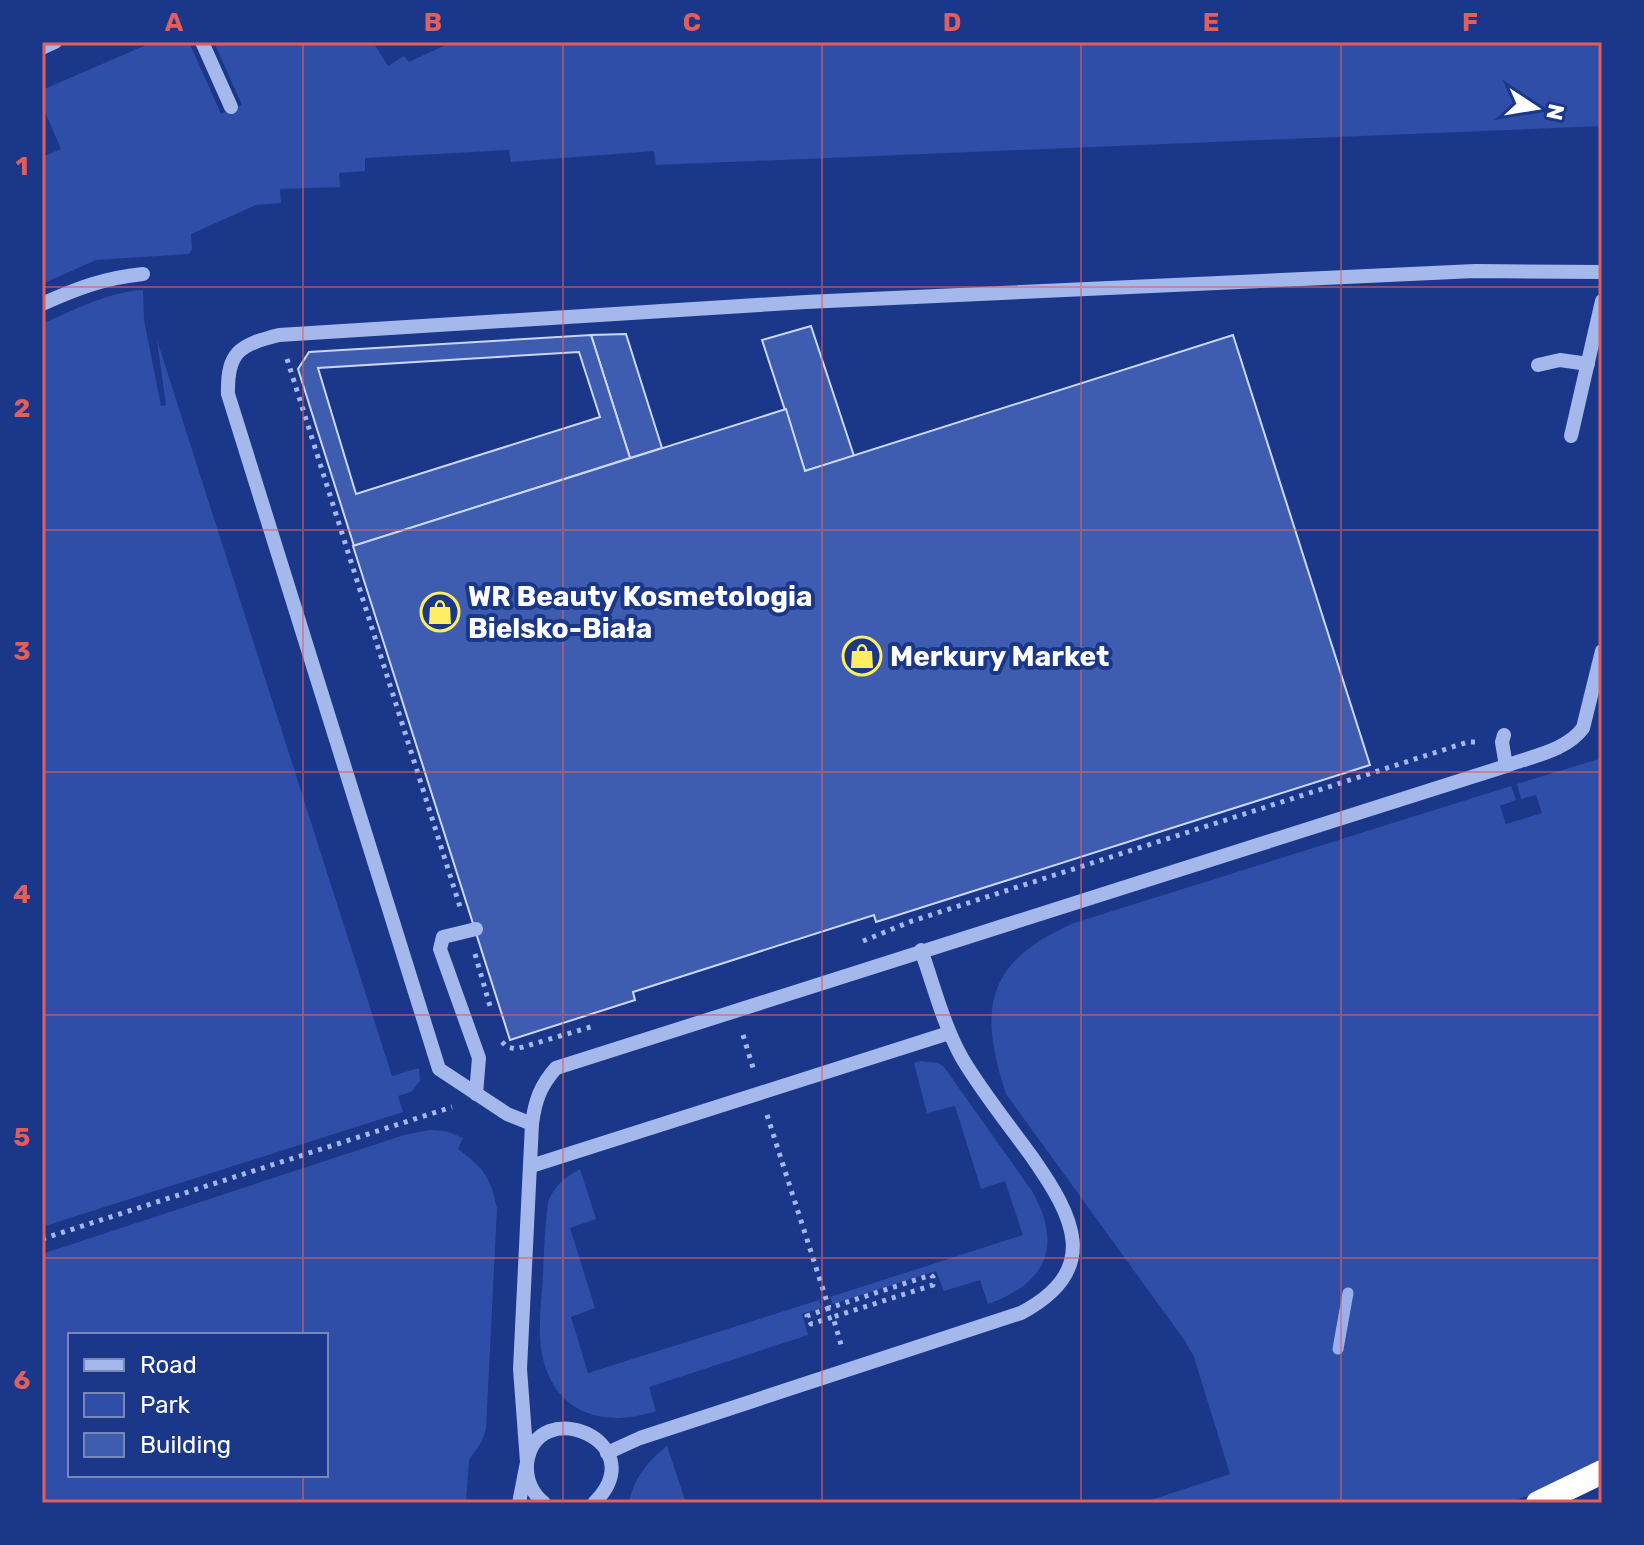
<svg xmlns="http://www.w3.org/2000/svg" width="1644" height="1545" viewBox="0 0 1644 1545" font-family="Rubik,sans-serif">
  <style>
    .green { fill: #2f4ea7; fill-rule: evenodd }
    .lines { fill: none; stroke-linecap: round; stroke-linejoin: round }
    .stream { stroke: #98b0ee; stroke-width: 11 }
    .building { fill: #3f5db0; stroke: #cbd7f9; stroke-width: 2; fill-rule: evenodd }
    .path { stroke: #a5b8ec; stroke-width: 5; stroke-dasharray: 4 6; stroke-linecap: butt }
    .minor { stroke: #a5b8ec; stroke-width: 14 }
    .highway { stroke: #fff; stroke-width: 24 }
    .grid { fill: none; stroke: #e05e5e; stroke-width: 2; stroke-opacity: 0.55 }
    .labels { text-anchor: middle; stroke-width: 8; stroke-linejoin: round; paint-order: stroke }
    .poi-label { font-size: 28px; font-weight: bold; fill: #fff; stroke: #1b3789; text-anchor: start }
    .neatline { fill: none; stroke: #e05e5e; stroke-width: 3 }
    .grid-label { font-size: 26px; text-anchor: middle; font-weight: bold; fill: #e05e5e }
  </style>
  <rect width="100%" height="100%" fill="#1b3789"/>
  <!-- green -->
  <g class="green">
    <polygon points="153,42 189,42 221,114 242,105 214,42 373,42 388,66 404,56 409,62 452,42 1602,42 1602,126 656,165 654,151 511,162 509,150 365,158 365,171 339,173 340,187 280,189 281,203 256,205 191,234 192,249 189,254 96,260 42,284 42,157 61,149 45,112 42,112 42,90"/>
    <path d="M143,290L144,320L161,406L166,405L157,340L392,1076L419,1068L420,1081L411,1092L398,1096L403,1112L42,1227V324C75,310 107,292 143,290Z"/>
    <path d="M1602,758V1459L1528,1496L1504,1503H1142L1230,1474L1194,1357L1185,1341L1006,1094C978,1008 985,962 1074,923L1511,786L1516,800L1500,806L1506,824L1542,813L1536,795L1521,799L1517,784Z"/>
    <path d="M921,1061L938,1063L944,1067L1032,1191C1063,1246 1047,1283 988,1304L980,1280L944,1291L936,1271L833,1304L830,1297L1023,1235L1005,1181L981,1189L955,1106L927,1113L914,1063Z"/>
    <path d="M429,1130L446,1131L463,1138L458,1149C484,1169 491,1177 497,1209L486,1429L482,1441L469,1460L466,1503H42V1254L404,1135ZM70,1335H326V1475H70Z"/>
    <path d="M580,1169L596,1219L570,1228L595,1308L571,1317L588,1373L819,1300L821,1308L802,1314L808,1335L649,1387L656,1411C594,1432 543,1405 540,1336C539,1316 542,1295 543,1275C544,1251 545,1226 548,1202C555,1185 564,1178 580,1169Z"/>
    <path d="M667,1446L686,1503H629C633,1479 648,1461 667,1446Z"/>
  </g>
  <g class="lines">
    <!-- stream -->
    <polyline class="stream" points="1338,1349 1348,1293"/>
  </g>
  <!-- building -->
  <g class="building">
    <polygon points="811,326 854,456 805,471 762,340"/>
    <polygon points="626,334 662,448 630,458 591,335"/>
    <path d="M591,335L630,458L354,546L298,369L309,352ZM579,352L600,417L356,494L318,368Z"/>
    <polygon points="1233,335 1370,765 876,922 874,915 633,992 635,1000 510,1040 353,546 786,409 805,471"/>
  </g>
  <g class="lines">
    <!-- path -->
    <g class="path">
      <polyline points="287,359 461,910"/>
      <polyline points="863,941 912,921 1468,742 1477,742"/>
      <polyline points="475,954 490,1006"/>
      <polyline points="743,1035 754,1071"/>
      <polyline points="502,1042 507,1047 516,1049 594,1026"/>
      <polyline points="767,1115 829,1308 931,1275 933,1277 933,1285 833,1317"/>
      <polyline points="42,1239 452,1107"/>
      <polyline points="829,1308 807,1316 811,1324 833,1317 842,1348"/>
    </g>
    <!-- minor -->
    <g class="minor">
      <polyline points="202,42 231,107"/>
      <polyline points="42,48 55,42"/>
      <path d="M42,304C78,288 104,278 143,274"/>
      <polyline points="1538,365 1560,360 1588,364"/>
      <polyline points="1571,436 1602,301"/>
      <path d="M1506,766C1532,756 1566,751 1583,728L1602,651"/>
      <polyline points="476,929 443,937 440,949 479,1058 476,1094"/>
      <path d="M532,1124L507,1114L439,1069L228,394C227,351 240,345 279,335L806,302L1475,271L1602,272"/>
      <polyline points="531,1166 949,1033"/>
      <path d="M607,1453L640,1438L1021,1313C1102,1270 1074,1217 1032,1157C1009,1125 982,1092 962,1058C943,1024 934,986 921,950"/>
      <path d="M519,1503L527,1462L520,1369L532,1124C535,1101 540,1086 556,1068L1506,766L1502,742L1504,735"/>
      <path d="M544,1503C532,1493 526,1480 527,1464C535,1392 656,1442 594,1503"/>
    </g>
    <!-- highway -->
    <polyline class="highway" points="1538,1503 1602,1472"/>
  </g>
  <!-- grid -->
  <path class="grid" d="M303,42V1335M563,42V1503M822,42V1503M1081,42V1503M1341,42V1503M42,287H1602M42,530H1602M42,772H1602M42,1015H1602M42,1258H1602M303,1475V1503"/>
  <!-- icons -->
  <defs>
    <g id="shop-ring" transform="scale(2)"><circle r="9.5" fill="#1b3789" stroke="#fdee63" stroke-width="1.5"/><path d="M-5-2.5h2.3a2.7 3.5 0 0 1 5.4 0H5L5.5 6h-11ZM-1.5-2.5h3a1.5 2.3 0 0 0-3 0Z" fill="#fdee63"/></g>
  </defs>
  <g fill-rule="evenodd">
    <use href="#shop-ring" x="440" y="612"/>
    <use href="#shop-ring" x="862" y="656"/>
  </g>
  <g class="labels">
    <!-- poi labels -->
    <g class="poi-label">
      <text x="468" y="606">WR Beauty Kosmetologia<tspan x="468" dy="32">Bielsko-Biała</tspan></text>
      <text x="890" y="666">Merkury Market</text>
    </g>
  </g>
  <!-- border -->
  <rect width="1644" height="1545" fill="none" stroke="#1b3789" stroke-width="88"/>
  <!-- legend -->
  <rect x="68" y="1333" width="260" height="144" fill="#1b3789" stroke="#7687b8" stroke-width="2"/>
  <rect x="84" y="1359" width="40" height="12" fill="#a5b8ec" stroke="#7687b8" stroke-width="2"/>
  <text x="140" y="1373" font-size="24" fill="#ffffff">Road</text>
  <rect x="84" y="1393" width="40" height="24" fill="#2f4ea7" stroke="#7687b8" stroke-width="2"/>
  <text x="140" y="1413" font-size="24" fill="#ffffff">Park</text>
  <rect x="84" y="1433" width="40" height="24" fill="#3f5db0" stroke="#7687b8" stroke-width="2"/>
  <text x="140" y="1453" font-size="24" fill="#ffffff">Building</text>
  <!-- north arrow -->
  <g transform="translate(1536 108) rotate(102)" stroke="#1b3789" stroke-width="6" paint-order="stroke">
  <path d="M0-6L14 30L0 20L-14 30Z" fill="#ffffff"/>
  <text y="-12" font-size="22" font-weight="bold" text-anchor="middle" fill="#ffffff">N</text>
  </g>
  <rect x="44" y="44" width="1556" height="1457" class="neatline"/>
  <g class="grid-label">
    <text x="174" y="31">A</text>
    <text x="433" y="31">B</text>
    <text x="692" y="31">C</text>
    <text x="952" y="31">D</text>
    <text x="1211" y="31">E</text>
    <text x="1470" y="31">F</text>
    <text x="22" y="175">1</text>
    <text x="22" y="417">2</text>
    <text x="22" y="660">3</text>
    <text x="22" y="903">4</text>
    <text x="22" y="1146">5</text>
    <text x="22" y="1389">6</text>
  </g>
</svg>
